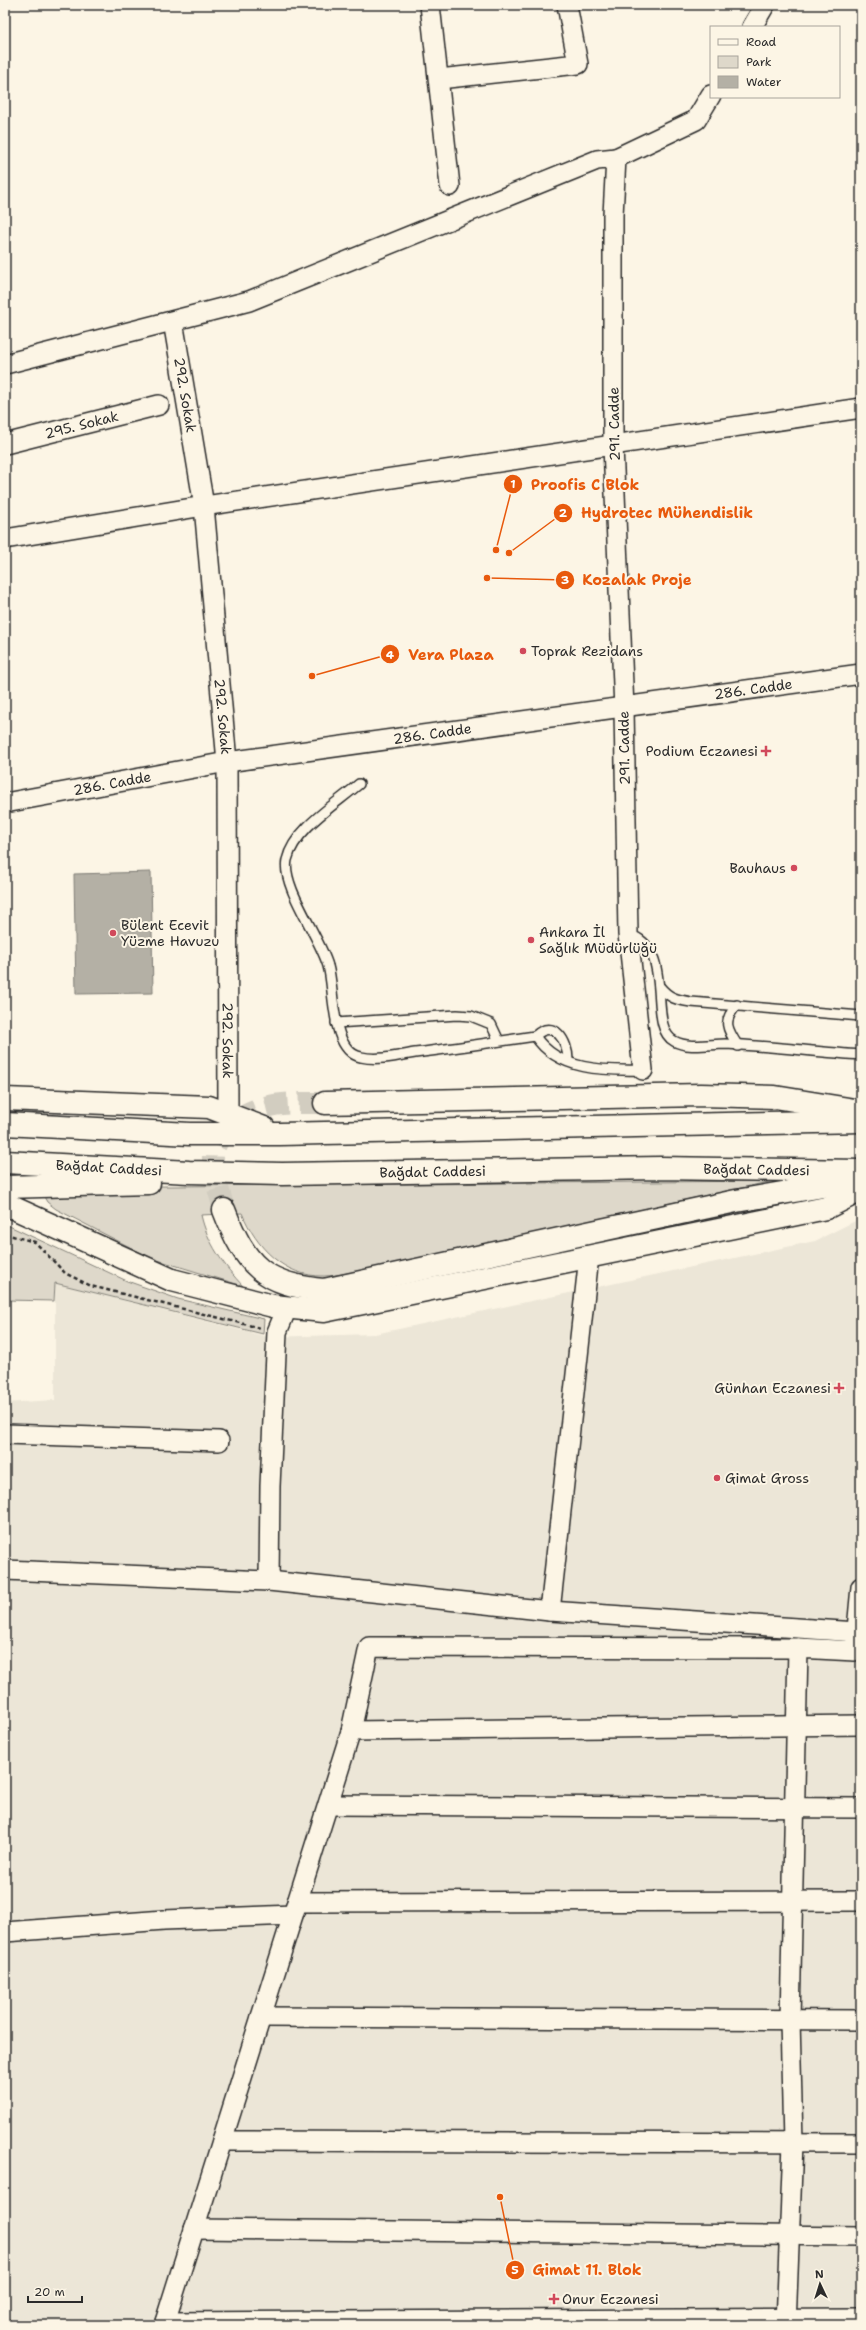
<svg xmlns="http://www.w3.org/2000/svg" width="866" height="2330" viewBox="0 0 866 2330" font-family="'Shantell Sans',sans-serif">
  <style>
    .built { fill: #ece6d7 }
    .green { fill: #ded8ca; stroke: #84827a }
    .water { fill: #b4b0a5; stroke: #7d7b74 }
    .lines { fill: none; stroke-linecap: round; stroke-linejoin: round }
    .primary-tunnel { stroke: #d2cdc0; stroke-width: 22; stroke-dasharray: 22 11; stroke-linecap: butt }
    .lane-casing { stroke: #2b2b2b; stroke-width: 12 }
    .street-casing { stroke: #2b2b2b; stroke-width: 22 }
    .primary-casing { stroke: #2b2b2b; stroke-width: 25 }
    .path { stroke: #2b2b2b; stroke-width: 2.5; stroke-dasharray: 4 3; stroke-linecap: butt }
    .lane { stroke: #fcf5e5; stroke-width: 9 }
    .street { stroke: #fcf5e5; stroke-width: 19 }
    .primary { stroke: #fcf5e5; stroke-width: 22 }
    .poi-dot { fill: #d1495b; stroke: #fcf5e5; stroke-width: 1.5 }
    .labels { text-anchor: middle; stroke-width: 4; stroke-linejoin: round; paint-order: stroke }
    .street-label { font-size: 14px; fill: #2b2b2b; stroke: #fcf5e5 }
    .poi-label { font-size: 14px; fill: #2b2b2b; stroke: #fcf5e5; text-anchor: start }
    .leader { fill: none; stroke: #e8590c; stroke-width: 1.5 }
    .callout-dot { fill: #e8590c; stroke: #fcf5e5; stroke-width: 1.5 }
    .mark-label { font-size: 12px; text-anchor: middle; font-weight: bold; fill: #fff }
    .callout-label { font-size: 15px; text-anchor: middle; font-weight: bold; fill: #e8590c; stroke: #fcf5e5; stroke-width: 4; stroke-linejoin: round; paint-order: stroke }
  </style>
  <rect width="100%" height="100%" fill="#fcf5e5"/>
  <filter id="ink" filterUnits="userSpaceOnUse"><feTurbulence type="fractalNoise" baseFrequency=".025" numOctaves="2"/><feDisplacementMap in="SourceGraphic" scale="8" xChannelSelector="R" yChannelSelector="G"/><feConvolveMatrix kernelMatrix="1 2 1 2 8 2 1 2 1" color-interpolation-filters="sRGB"/></filter>
  <g filter="url(#ink)">
    <!-- built -->
    <polygon class="built" points="861,1218 861,2325 5,2325 5,1403 55,1400 55,1283 268,1337 375,1334 815,1241"/>
    <!-- green -->
    <g class="green">
      <path d="M773,1181L358,1271C347,1273 335,1276 324,1276C284,1277 256,1247 242,1213L201,1215C207,1242 224,1266 243,1286L151,1258L56,1209L47,1202L43,1195L49,1187Z"/>
      <polygon points="5,1224 127,1281 178,1299 264,1319 263,1334 55,1283 54,1301 5,1300"/>
    </g>
    <!-- water -->
    <polygon class="water" points="151,872 153,993 76,994 74,874"/>
    <g class="lines">
      <!-- primary-tunnel -->
      <path class="primary-tunnel" d="M224,1210C220,1193 212,1173 213,1155C214,1144 222,1134 229,1126C256,1101 290,1103 325,1103"/>
      <!-- lane casing -->
      <g class="lane-casing">
        <g id="lane">
          <path d="M359,784C336,804 294,829 287,860C281,886 320,937 328,966C335,989 330,1051 361,1057C378,1061 398,1056 415,1053C455,1048 495,1042 535,1036C554,1018 568,1041 568,1060"/>
          <path d="M628,934C677,948 646,1026 674,1041C688,1049 710,1044 725,1044C770,1046 816,1052 861,1055"/>
          <path d="M660,987C669,998 677,1000 691,1002L861,1016"/>
          <path d="M737,1005C722,1021 727,1029 738,1046"/>
          <polyline points="336,1023 457,1015 471,1016 491,1024 499,1041"/>
          <path d="M535,1036C558,1071 605,1071 643,1070"/>
        </g>
      </g>
      <!-- street casing -->
      <g class="street-casing">
        <g id="street">
          <polyline points="430,5 450,186"/>
          <polyline points="752,27 765,5"/>
          <polyline points="439,79 578,64 567,5"/>
          <path id="s1" d="M173,321L204,506L227,762L228,1115"/>
          <polyline points="5,364 249,301 597,160 616,158"/>
          <path id="s2" d="M5,444L159,405"/>
          <polyline points="5,539 204,506 861,408"/>
          <path id="s3" d="M5,803L227,762L861,674"/>
          <polyline points="643,1070 628,934 624,709 613,446 613,215 616,158 696,120 711,95"/>
          <polyline points="5,1434 219,1441"/>
          <polyline points="5,1570 269,1581 270,1486 277,1332 287,1308"/>
          <polyline points="269,1581 550,1611 589,1256"/>
          <polyline points="550,1611 857,1632"/>
          <polyline points="351,1731 861,1725"/>
          <polyline points="328,1805 861,1808"/>
          <polyline points="297,1902 861,1901"/>
          <polyline points="5,1932 164,1920 293,1915"/>
          <polyline points="261,2017 861,2020"/>
          <polyline points="222,2141 861,2143"/>
          <polyline points="194,2229 861,2236"/>
          <polyline points="165,2322 861,2318"/>
          <polyline points="164,2325 351,1731 369,1647 798,1648"/>
          <polyline points="786,2325 793,2143 790,2020 798,1648 855,1651 861,1587"/>
        </g>
      </g>
      <!-- primary casing -->
      <g class="primary-casing">
        <g id="primary">
          <polyline points="5,1099 209,1107 264,1128"/>
          <polyline points="325,1103 701,1095 775,1097 861,1111"/>
          <polyline points="5,1124 190,1134 280,1134 861,1121"/>
          <path id="s4" d="M5,1162L189,1172L282,1174L660,1168L861,1171"/>
          <polyline points="5,1187 149,1183"/>
          <polyline points="5,1204 172,1280 273,1306 324,1311 826,1208 861,1190"/>
          <path d="M224,1210C245,1265 264,1285 324,1290L736,1201L852,1181"/>
        </g>
      </g>
      <!-- path -->
      <polyline class="path" points="5,1234 35,1242 65,1273 91,1286 260,1328"/>
      <!-- lane -->
      <use href="#lane" class="lane"/>
      <!-- street -->
      <use href="#street" class="street"/>
      <!-- primary -->
      <use href="#primary" class="primary"/>
    </g>
  </g>
  <!-- markers -->
  <g class="poi-dot">
    <circle cx="523" cy="651" r="4"/>
    <path d="M764 745h4v4h4v4h-4v4h-4v-4h-4v-4h4z"/>
    <circle cx="794" cy="868" r="4"/>
    <circle cx="113" cy="933" r="4"/>
    <circle cx="531" cy="940" r="4"/>
    <path d="M837 1382h4v4h4v4h-4v4h-4v-4h-4v-4h4z"/>
    <circle cx="717" cy="1478" r="4"/>
    <path d="M552 2293h4v4h4v4h-4v4h-4v-4h-4v-4h4z"/>
  </g>
  <g class="labels">
    <!-- street labels -->
    <g class="street-label">
      <text dy="5" stroke="none"><textPath href="#s1" startOffset="75">292. Sokak</textPath></text>
      <text transform="translate(614 424) rotate(-91)" y="5">291. Cadde</text>
      <text dy="5" stroke="none"><textPath href="#s2" startOffset="79">295. Sokak</textPath></text>
      <text dy="5" stroke="none"><textPath href="#s3" startOffset="757">286. Cadde</textPath></text>
      <text dy="5" stroke="none"><textPath href="#s1" startOffset="399">292. Sokak</textPath></text>
      <text dy="5" stroke="none"><textPath href="#s3" startOffset="433">286. Cadde</textPath></text>
      <text transform="translate(624 748) rotate(-91)" y="5">291. Cadde</text>
      <text dy="5" stroke="none"><textPath href="#s3" startOffset="109">286. Cadde</textPath></text>
      <text dy="5" stroke="none"><textPath href="#s1" startOffset="723">292. Sokak</textPath></text>
      <text dy="5" stroke="none"><textPath href="#s4" startOffset="104">Bağdat Caddesi</textPath></text>
      <text dy="5" stroke="none"><textPath href="#s4" startOffset="752">Bağdat Caddesi</textPath></text>
      <text dy="5" stroke="none"><textPath href="#s4" startOffset="428">Bağdat Caddesi</textPath></text>
    </g>
    <!-- poi labels -->
    <g class="poi-label">
      <text x="531" y="656">Toprak Rezidans</text>
      <text x="758" y="756" text-anchor="end">Podium Eczanesi</text>
      <text x="786" y="873" text-anchor="end">Bauhaus</text>
      <text x="121" y="930">Bülent Ecevit<tspan x="121" dy="16">Yüzme Havuzu</tspan></text>
      <text x="539" y="937">Ankara İl<tspan x="539" dy="16">Sağlık Müdürlüğü</tspan></text>
      <text x="831" y="1393" text-anchor="end">Günhan Eczanesi</text>
      <text x="725" y="1483">Gimat Gross</text>
      <text x="562" y="2304">Onur Eczanesi</text>
    </g>
  </g>
  <!-- callouts -->
  <path class="leader" d="M496 550L513 484M509 553L563 513M487 578L565 580M312 676L390 654M500 2197L515 2270"/>
  <g class="callout-dot">
    <circle cx="496" cy="550" r="4"/>
    <circle cx="509" cy="553" r="4"/>
    <circle cx="487" cy="578" r="4"/>
    <circle cx="312" cy="676" r="4"/>
    <circle cx="500" cy="2197" r="4"/>
    <circle cx="513" cy="484" r="10"/>
    <circle cx="563" cy="513" r="10"/>
    <circle cx="565" cy="580" r="10"/>
    <circle cx="390" cy="654" r="10"/>
    <circle cx="515" cy="2270" r="10"/>
  </g>
  <g class="mark-label">
    <text x="513" y="488">1</text>
    <text x="563" y="517">2</text>
    <text x="565" y="584">3</text>
    <text x="390" y="659">4</text>
    <text x="515" y="2274">5</text>
  </g>
  <g class="callout-label">
    <text x="585" y="490">Proofis C Blok</text>
    <text x="667" y="518">Hydrotec Mühendislik</text>
    <text x="637" y="585">Kozalak Proje</text>
    <text x="451" y="660">Vera Plaza</text>
    <text x="587" y="2275">Gimat 11. Blok</text>
  </g>
  <!-- margin -->
  <rect width="866" height="2330" fill="none" stroke="#fcf5e5" stroke-width="20"/>
  <rect x="10" y="10" width="846" height="2310" fill="none" stroke="#2b2b2b" stroke-width="1.5" filter="url(#ink)"/>
  <!-- legend -->
  <rect x="710" y="26" width="130" height="72" fill="#fcf5e5" stroke="#a8a49b"/>
  <rect x="718" y="39" width="20" height="6" fill="#fcf5e5" stroke="#a8a49b"/>
  <text x="746" y="46" font-size="12" fill="#2b2b2b">Road</text>
  <rect x="718" y="56" width="20" height="12" fill="#ded8ca" stroke="#a8a49b"/>
  <text x="746" y="66" font-size="12" fill="#2b2b2b">Park</text>
  <rect x="718" y="76" width="20" height="12" fill="#b4b0a5" stroke="#a8a49b"/>
  <text x="746" y="86" font-size="12" fill="#2b2b2b">Water</text>
  <!-- north arrow -->
  <g transform="translate(820 2284) rotate(356)" stroke="#fcf5e5" stroke-width="3" paint-order="stroke">
  <path d="M0-3L7 15L0 10L-7 15Z" fill="#2b2b2b"/>
  <text y="-6" font-size="11" font-weight="bold" text-anchor="middle" fill="#2b2b2b">N</text>
  </g>
  <!-- scale -->
  <path d="M28 2296v6h54v-6" fill="none" stroke="#2b2b2b" stroke-width="2"/>
  <text x="34" y="2296" font-size="12" fill="#2b2b2b" stroke="#fcf5e5" stroke-width="3" paint-order="stroke">20 m</text>
</svg>
